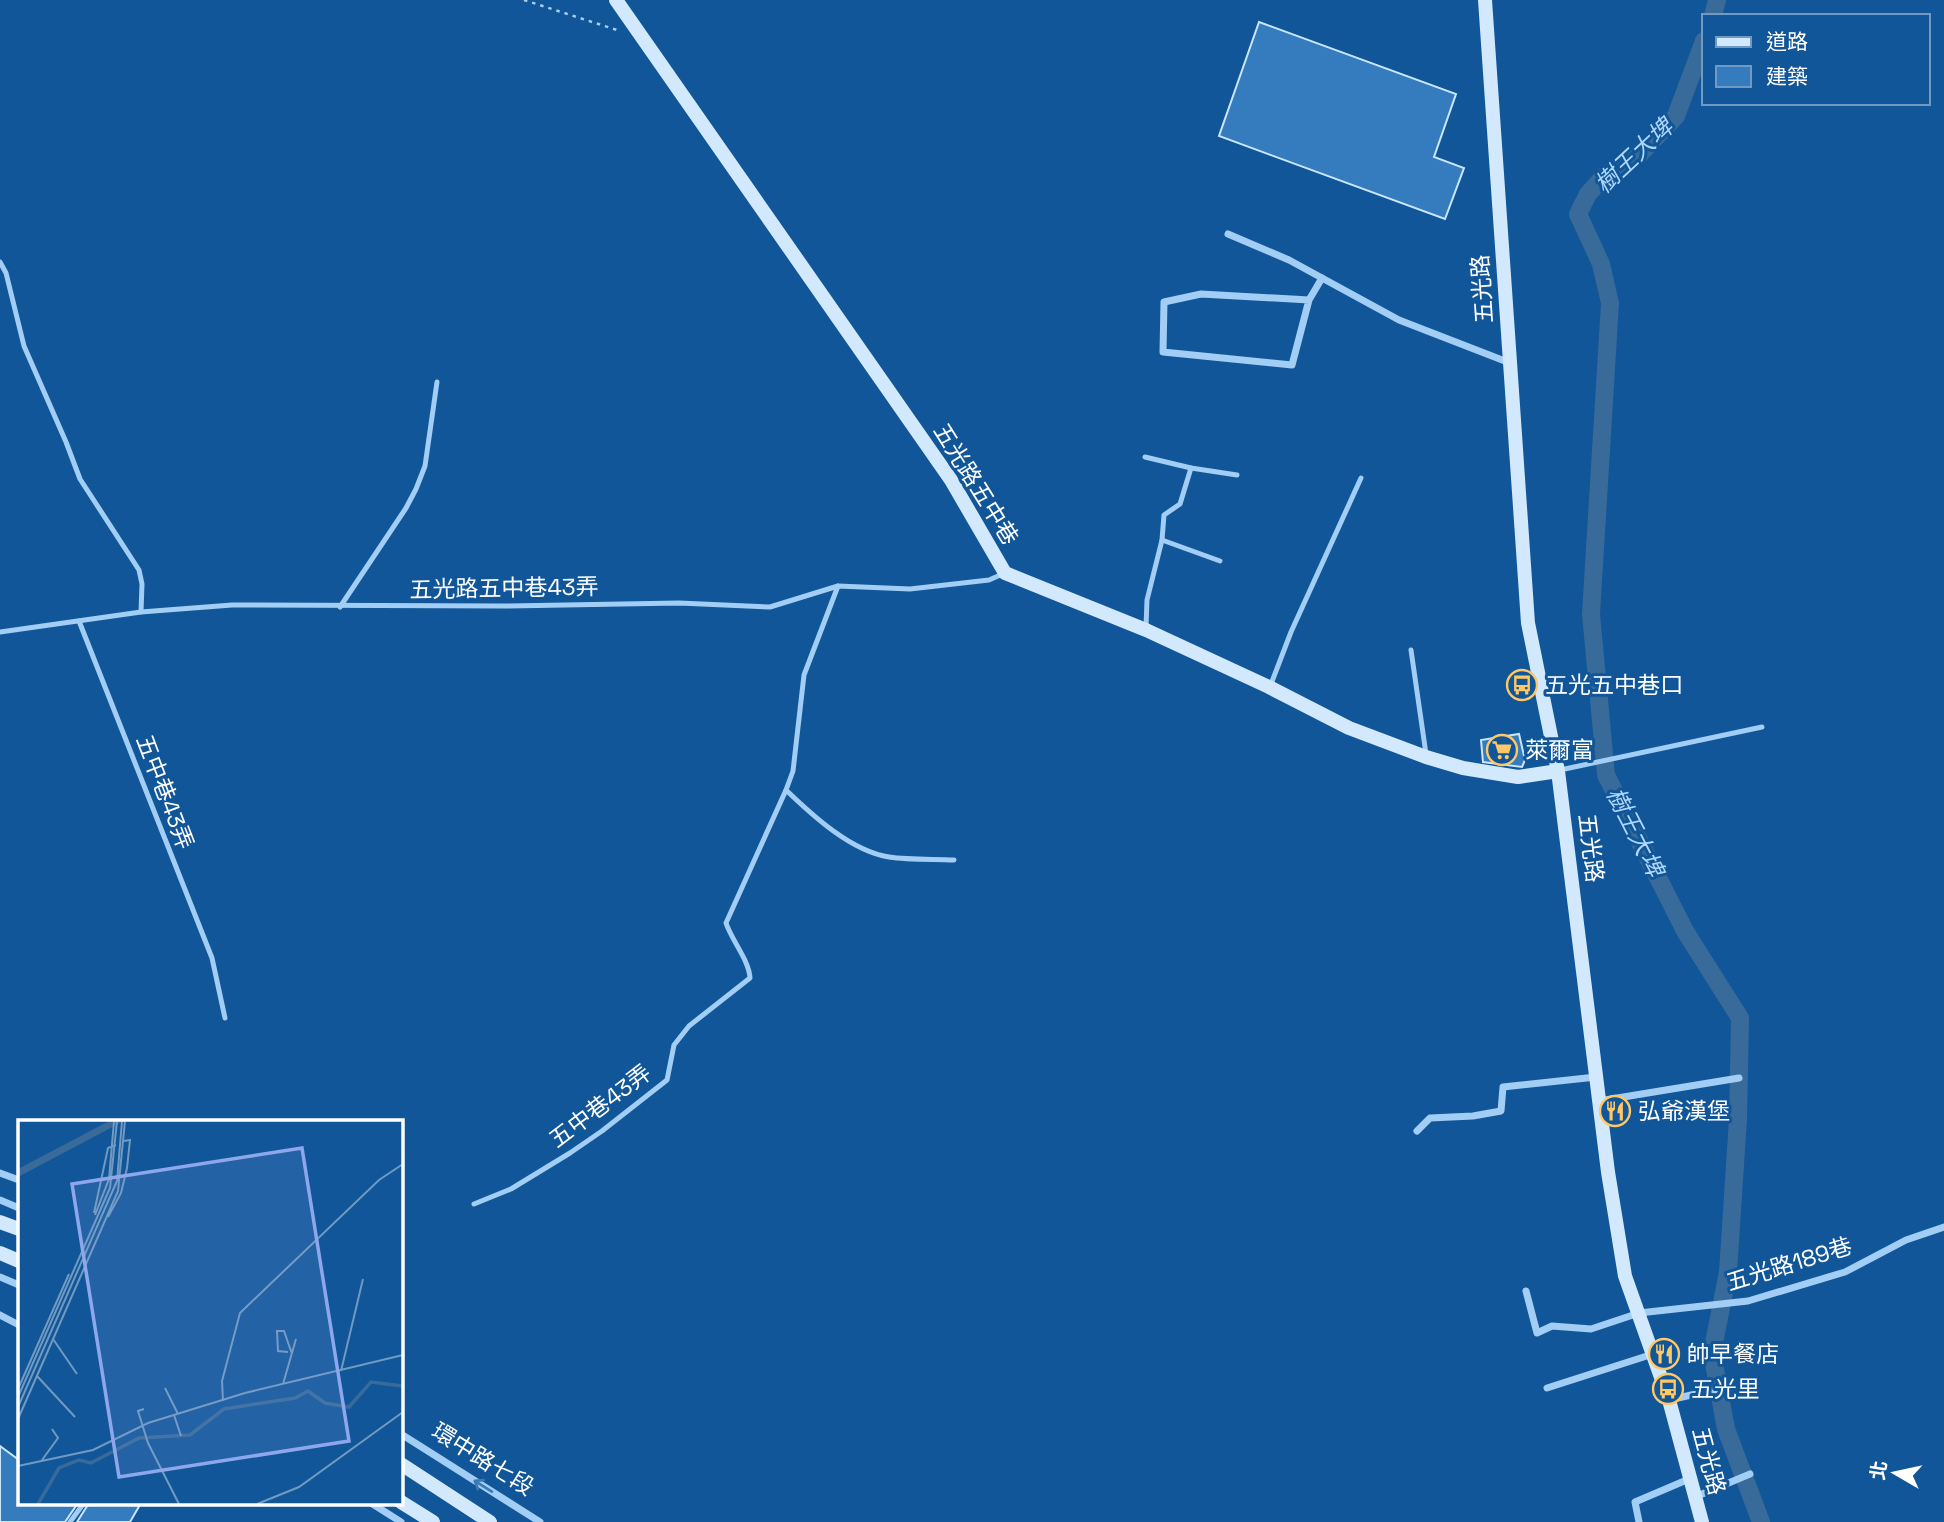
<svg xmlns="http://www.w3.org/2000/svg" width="1944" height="1522" viewBox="0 0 1944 1522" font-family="'Space Grotesk','Noto Sans TC',sans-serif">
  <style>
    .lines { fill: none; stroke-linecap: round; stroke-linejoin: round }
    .canal { stroke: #386a9a; stroke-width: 18 }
    .building { fill: #347cbe; stroke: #cae5fe; stroke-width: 2 }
    .path { stroke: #a2cdf4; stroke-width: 2.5; stroke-dasharray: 3.5 5; stroke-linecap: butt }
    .lane { stroke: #a2cdf4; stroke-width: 5 }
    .street { stroke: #a2cdf4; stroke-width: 7 }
    .secondary { stroke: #d2e8fd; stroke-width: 14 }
    .oneway { stroke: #3c7ab4 }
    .labels { text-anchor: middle; stroke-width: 6; stroke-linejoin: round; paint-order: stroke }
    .street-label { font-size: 23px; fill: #fff; stroke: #115698 }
    .poi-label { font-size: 23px; fill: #fff; stroke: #115698; text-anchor: start }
    .water-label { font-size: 24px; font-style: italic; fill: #aed7fb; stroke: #115698 }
    .inset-river { fill: none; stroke: #386a9a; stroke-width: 3.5 }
    .inset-road { fill: none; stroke: #709ac1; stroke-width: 2 }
    .view { fill: #8ea6ec; fill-opacity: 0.15; stroke: #8ea6ec; stroke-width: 3.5 }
    .inset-edge { fill: none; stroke: #fff; stroke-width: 3.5 }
  </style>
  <rect width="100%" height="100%" fill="#115698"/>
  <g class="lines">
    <!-- canal -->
    <g class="canal">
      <polyline points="1713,16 1717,0"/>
      <polyline points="1704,41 1676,116 1639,155 1605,175 1588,194 1578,214 1601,264 1610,303 1591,614 1606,775 1685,931 1740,1018 1738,1119 1728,1272 1712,1353 1726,1429 1761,1522"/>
    </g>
  </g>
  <!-- building -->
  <g class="building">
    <polygon points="1259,22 1456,94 1434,157 1464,168 1445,219 1219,136"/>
    <polygon points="1519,734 1525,760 1522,767 1483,762 1481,740"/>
    <polygon points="0,1446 19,1460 19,1503 78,1503 65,1522 0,1522"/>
    <polygon points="89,1503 141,1503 130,1522 77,1522"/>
  </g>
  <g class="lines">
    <!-- path -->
    <polyline class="path" points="524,0 617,30"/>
    <!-- lane -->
    <g class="lane">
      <polyline points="0,262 6,273 24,346 66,442 80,479 139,570 142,584 141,612"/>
      <polyline points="1145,457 1191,468 1180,504 1164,515 1162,540 1147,600 1146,627"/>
      <polyline points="1191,468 1237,475"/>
      <polyline points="1162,540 1220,561"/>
      <polyline points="340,607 406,508 416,489 425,466 437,382"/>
      <polyline points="79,621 212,958 225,1018"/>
      <polyline points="0,632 141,612 232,605 504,606 679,603 770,607 838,586 910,589 989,580 1005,573"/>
      <polyline points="1411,650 1426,754"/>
      <polyline points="1271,684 1291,632 1361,478"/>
      <polyline points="1560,770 1762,727"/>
      <path d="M786,790C813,816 851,851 889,857C910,860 933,859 954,860"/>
      <path d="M474,1204L511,1189L570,1153L602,1131L667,1080L674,1045L689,1026L750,978C749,960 732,941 726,923L786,790L793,771L804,675L838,586"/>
      <polyline points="70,1522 84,1503"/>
    </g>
    <!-- street -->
    <g class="street">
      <polyline points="1228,234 1289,260 1399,320 1510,363"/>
      <polyline points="1309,300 1292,365 1163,352 1164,302 1201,294 1309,300 1322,278"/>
      <polyline points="1599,1101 1739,1078"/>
      <polyline points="1417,1131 1430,1118 1473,1116 1501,1111 1503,1087 1596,1077"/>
      <polyline points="0,1173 19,1180"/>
      <polyline points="0,1200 19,1208"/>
      <polyline points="0,1277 19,1285"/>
      <polyline points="1526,1291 1537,1333 1552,1326 1591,1329 1639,1313 1748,1301 1845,1272 1906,1240 1944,1227"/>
      <polyline points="0,1315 19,1325"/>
      <polyline points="1547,1388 1653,1354"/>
      <polyline points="1669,1400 1727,1387"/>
      <polyline points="401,1434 540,1522"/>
      <polyline points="1695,1497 1750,1474"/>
      <polyline points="371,1503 401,1522"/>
      <polyline points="1639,1522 1635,1502 1689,1479"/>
    </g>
    <!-- secondary -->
    <g class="secondary">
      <polyline points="616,0 951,480 1005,573 1146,630 1269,687 1349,728 1426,757 1463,768 1518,777 1558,771"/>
      <polyline points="1485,0 1528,623 1558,771 1608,1172 1625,1276 1669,1400 1702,1522"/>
      <polyline points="0,1222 19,1229"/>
      <polyline points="0,1253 19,1261"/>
      <polyline points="401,1464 490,1522"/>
      <polyline points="401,1502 433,1522"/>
    </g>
  </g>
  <!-- one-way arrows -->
  <defs><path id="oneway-shaft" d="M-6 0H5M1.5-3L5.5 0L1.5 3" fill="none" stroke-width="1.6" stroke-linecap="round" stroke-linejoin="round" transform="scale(1.75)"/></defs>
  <use class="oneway" href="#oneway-shaft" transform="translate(483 1486) rotate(-148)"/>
  <!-- icons -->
  <defs>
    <g id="bus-ring" transform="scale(1.575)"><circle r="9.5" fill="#115698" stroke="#ffc765" stroke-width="1.5"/><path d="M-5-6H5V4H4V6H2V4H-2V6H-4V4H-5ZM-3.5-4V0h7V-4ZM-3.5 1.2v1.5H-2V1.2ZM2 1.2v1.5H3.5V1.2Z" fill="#ffc765"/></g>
    <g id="supermarket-ring" transform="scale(1.575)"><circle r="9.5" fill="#115698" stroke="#ffc765" stroke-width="1.5"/><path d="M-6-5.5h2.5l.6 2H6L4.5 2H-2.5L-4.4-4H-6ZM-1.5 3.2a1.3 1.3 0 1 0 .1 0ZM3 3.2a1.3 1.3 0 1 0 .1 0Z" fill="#ffc765"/></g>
    <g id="restaurant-ring" transform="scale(1.575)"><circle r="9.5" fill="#115698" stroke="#ffc765" stroke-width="1.5"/><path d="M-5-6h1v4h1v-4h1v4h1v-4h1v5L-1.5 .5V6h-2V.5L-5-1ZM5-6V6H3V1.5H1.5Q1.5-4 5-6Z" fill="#ffc765"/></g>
  </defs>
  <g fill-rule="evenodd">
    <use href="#bus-ring" x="1522" y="685"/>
    <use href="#supermarket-ring" x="1502" y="750"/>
    <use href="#restaurant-ring" x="1615" y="1111"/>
    <use href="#restaurant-ring" x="1664" y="1354"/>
    <use href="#bus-ring" x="1668" y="1389"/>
  </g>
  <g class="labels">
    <!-- street labels -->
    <g class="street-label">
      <text transform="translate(1482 289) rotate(-94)" y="8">五光路</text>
      <text transform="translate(976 484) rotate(58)" y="8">五光路五中巷</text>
      <text transform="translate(504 588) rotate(-1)" y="8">五光路五中巷43弄</text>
      <text transform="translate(165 792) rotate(69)" y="8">五中巷43弄</text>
      <text transform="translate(1591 848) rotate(83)" y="8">五光路</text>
      <text transform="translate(600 1106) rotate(-37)" y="8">五中巷43弄</text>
      <text transform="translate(1789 1264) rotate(-17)" y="8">五光路189巷</text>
      <text transform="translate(483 1459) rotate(32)" y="8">環中路七段</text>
      <text transform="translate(1709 1461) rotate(75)" y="8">五光路</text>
    </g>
    <!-- poi labels -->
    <g class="poi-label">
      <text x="1545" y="693">五光五中巷口</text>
      <text x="1525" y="758">萊爾富</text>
      <text x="1638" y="1119">弘爺漢堡</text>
      <text x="1687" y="1362">帥早餐店</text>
      <text x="1691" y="1397">五光里</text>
    </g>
    <!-- water labels -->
    <g class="water-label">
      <text transform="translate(1634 156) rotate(-43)" y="8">樹王大埤</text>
      <text transform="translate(1635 832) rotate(63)" y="8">樹王大埤</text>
    </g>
  </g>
  <!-- overview -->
  <g transform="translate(18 1120)">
    <rect width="385" height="385" fill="#115698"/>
    <path d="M91,1H106L0,57V49Z" fill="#386a9a"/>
    <path class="inset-river" d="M20,384L41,348L61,340L73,343L121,318L172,315L206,289L277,278L290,271L307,283L331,287L353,262L385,266"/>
    <path class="inset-road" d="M76,93L90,28L98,25M77,95L91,59L96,1M90,97L103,73L109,48L112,20L106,21M35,219L59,254M270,232L260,231L259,211H266L274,234M323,251L345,159M19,256L57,297M265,264L278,219M147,268L160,294M0,269L51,154M0,277L92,68L99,1M205,281L204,261L222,193L361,60L385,44M0,287L99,61L104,1M126,289L120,291L130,323L161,384M156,295L163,316M0,299L100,71L107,1M24,340L40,318L34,309M0,346L75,330L130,303L227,273L385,235M239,384L281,367L385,292"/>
    <path class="view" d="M284,28L331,321L101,357L54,64Z"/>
    <rect width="385" height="385" class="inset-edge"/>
  </g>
  <!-- legend -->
  <rect x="1702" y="14" width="228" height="91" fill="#115698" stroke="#709ac1" stroke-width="2"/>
  <rect x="1716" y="37" width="35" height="10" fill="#d2e8fd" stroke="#709ac1" stroke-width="2"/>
  <text x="1766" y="49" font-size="21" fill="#ffffff">道路</text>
  <rect x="1716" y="66" width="35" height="21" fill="#347cbe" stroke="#709ac1" stroke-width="2"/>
  <text x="1766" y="84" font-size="21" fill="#ffffff">建築</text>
  <!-- north arrow -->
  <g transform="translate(1895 1473) rotate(279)" stroke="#115698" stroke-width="5" paint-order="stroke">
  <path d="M0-5L12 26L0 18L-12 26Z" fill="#ffffff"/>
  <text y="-10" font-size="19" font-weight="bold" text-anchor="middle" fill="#ffffff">北</text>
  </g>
</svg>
